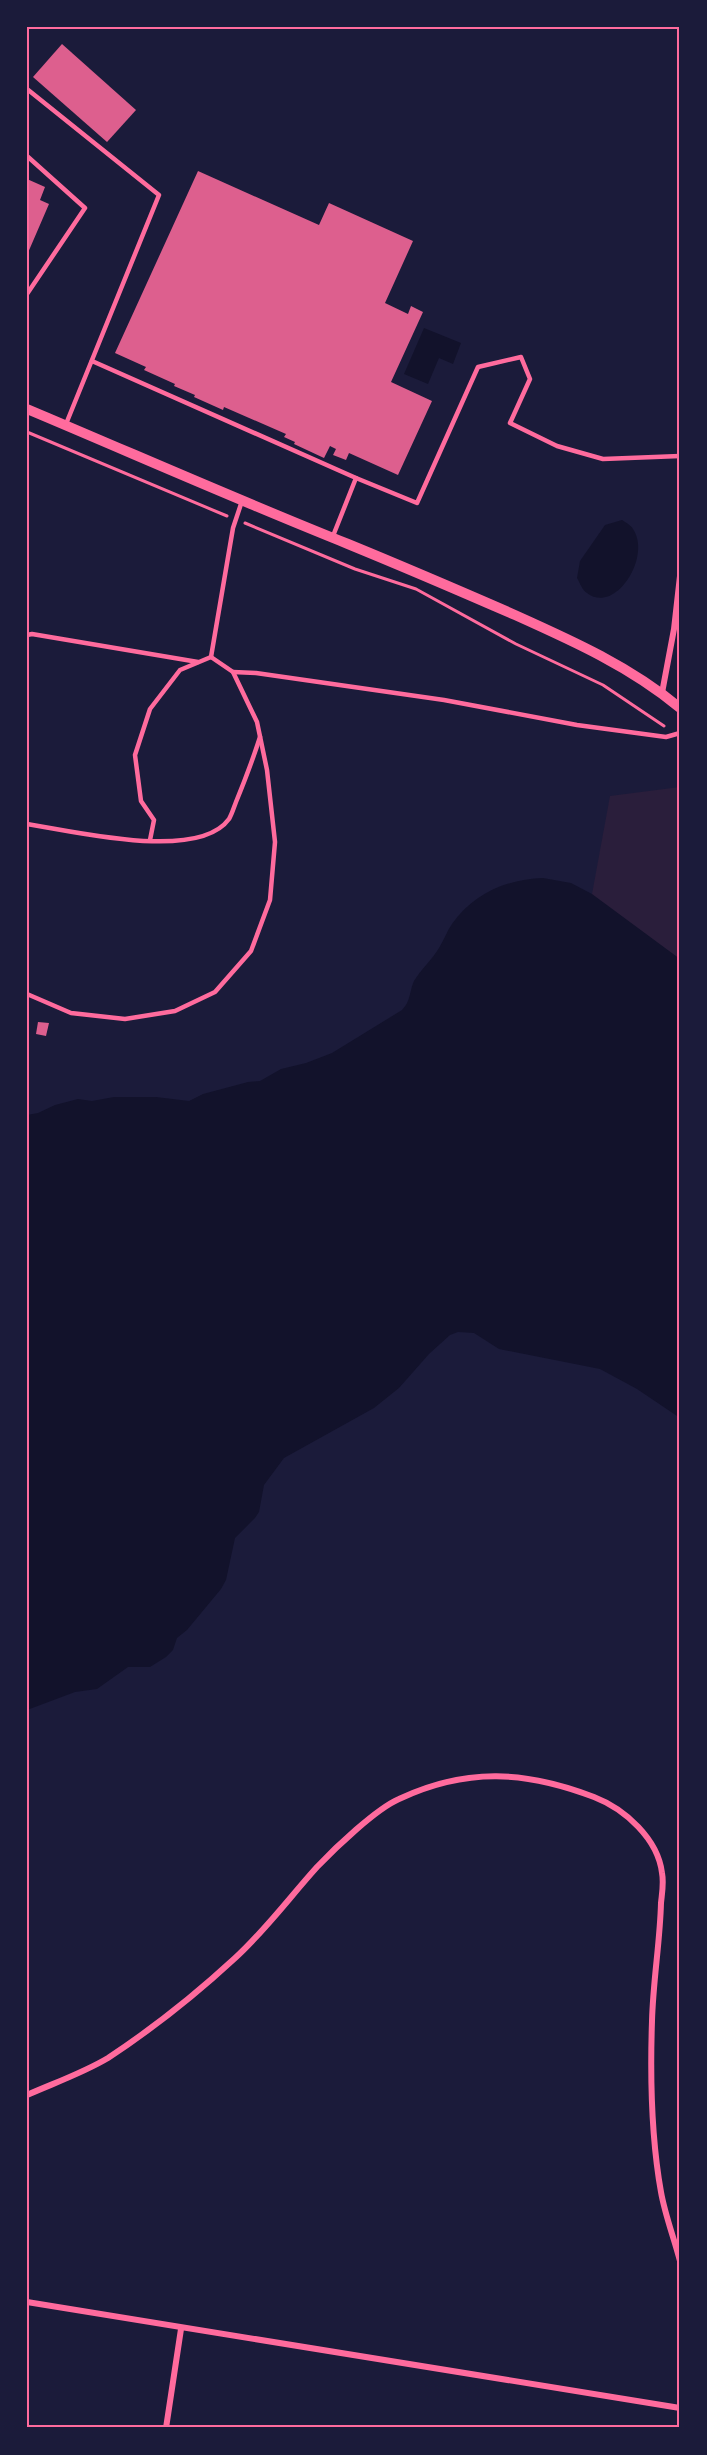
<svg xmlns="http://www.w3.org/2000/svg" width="707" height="2455" viewBox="0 0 707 2455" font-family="'DejaVu Sans',sans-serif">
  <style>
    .green { fill: #2a1e3b }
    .water { fill: #12122b }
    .building { fill: #dd5f8e }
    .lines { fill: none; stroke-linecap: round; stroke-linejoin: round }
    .path { stroke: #ff6b9d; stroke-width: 3 }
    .service { stroke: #ff6b9d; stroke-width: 4.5 }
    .minor { stroke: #ff6b9d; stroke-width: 6 }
    .tertiary { stroke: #ff6b9d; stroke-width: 10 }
    .neatline { fill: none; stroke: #ff6b9d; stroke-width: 2 }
  </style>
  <rect width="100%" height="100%" fill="#1b1b3a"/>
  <!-- green -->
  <polygon class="green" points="680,787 680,1116 592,894 610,796"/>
  <!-- water -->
  <g class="water">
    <polygon points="424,328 461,343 453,364 439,358 428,384 404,374"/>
    <path d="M622,520C625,522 631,525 633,529C652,557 615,615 587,593C582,590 580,583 577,578L580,561L605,525Z"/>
    <path d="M543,878L571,883L592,894L680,959V1418L637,1389L600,1369L499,1349L474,1333L458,1332L450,1335L429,1354L399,1388L374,1408L284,1458L264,1485L259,1512L255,1518L235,1538L226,1580L221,1589L187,1630L177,1638L173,1650L166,1657L150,1667H128L97,1689L75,1692L27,1710V1115L38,1113L55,1105L78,1099L92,1101L114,1097H156L189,1101L203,1094L248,1082L260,1081L281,1069L306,1063L332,1053L402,1010C411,1001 409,992 414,981C421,969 432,960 439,948C444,940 447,931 452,924C473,894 507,879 543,878Z"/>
  </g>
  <!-- building -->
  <g class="building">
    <polygon points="62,44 136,110 107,142 33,77"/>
    <polygon points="198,171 319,225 329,203 413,241 385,303 408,314 411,306 423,312 391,382 432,401 398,475 349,453 346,460 333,455 336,449 330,446 324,458 294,444 295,442 284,437 286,434 224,407 223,410 194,397 195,395 174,386 175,384 144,370 146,367 115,353"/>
    <polygon points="27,179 45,187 40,200 49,204 27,255"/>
    <polygon points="38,1022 49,1023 46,1036 36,1034"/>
  </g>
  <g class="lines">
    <!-- path -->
    <g class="path">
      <polyline points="27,432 227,516"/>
      <polyline points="245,523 355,569 416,589 516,644 603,685 664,726"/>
    </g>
    <!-- service -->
    <g class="service">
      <polyline points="27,89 159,195 66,424"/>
      <polyline points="27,156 85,208 27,294"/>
      <polyline points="92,361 356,478 333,536"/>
      <polyline points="356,478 417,503 478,367 521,357 530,379 510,423 557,446 603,459 680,456"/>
      <polyline points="27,635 32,634 198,662"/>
      <polyline points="211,657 233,528 242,501"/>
      <polyline points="233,672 256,673 444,700 577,725 666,737 680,733"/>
      <path d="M27,824C74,831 198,862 229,819C232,814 234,807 236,802C245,780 253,759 260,737"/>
      <polyline points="150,840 154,820 141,801 135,755 150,709 180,670 211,657"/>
      <polyline points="27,994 71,1013 125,1019 175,1011 215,992 251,951 270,900 275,842 267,770 257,722 233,672 211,657"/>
    </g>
    <!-- minor -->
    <g class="minor">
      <polyline points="662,693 674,629 680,576"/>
      <path d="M27,2095C54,2083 83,2073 108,2058C152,2029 195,1995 234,1959C265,1931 289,1898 317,1867C335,1848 376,1809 399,1799C467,1767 526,1771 594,1797C625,1809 658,1839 662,1873C664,1883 662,1893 661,1903C660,1942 653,1981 652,2021C650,2079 651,2136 661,2192C665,2215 674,2238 680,2261"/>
      <polyline points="27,2302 680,2408"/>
      <polyline points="166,2428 181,2329"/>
    </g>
    <!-- tertiary -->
    <path class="tertiary" d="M27,409C134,454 240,501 348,544C404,567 460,591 515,615C573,641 631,667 680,708"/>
  </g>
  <!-- border -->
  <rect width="707" height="2455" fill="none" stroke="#1b1b3a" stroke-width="57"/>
  <rect x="28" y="28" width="650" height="2398" class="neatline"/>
</svg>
